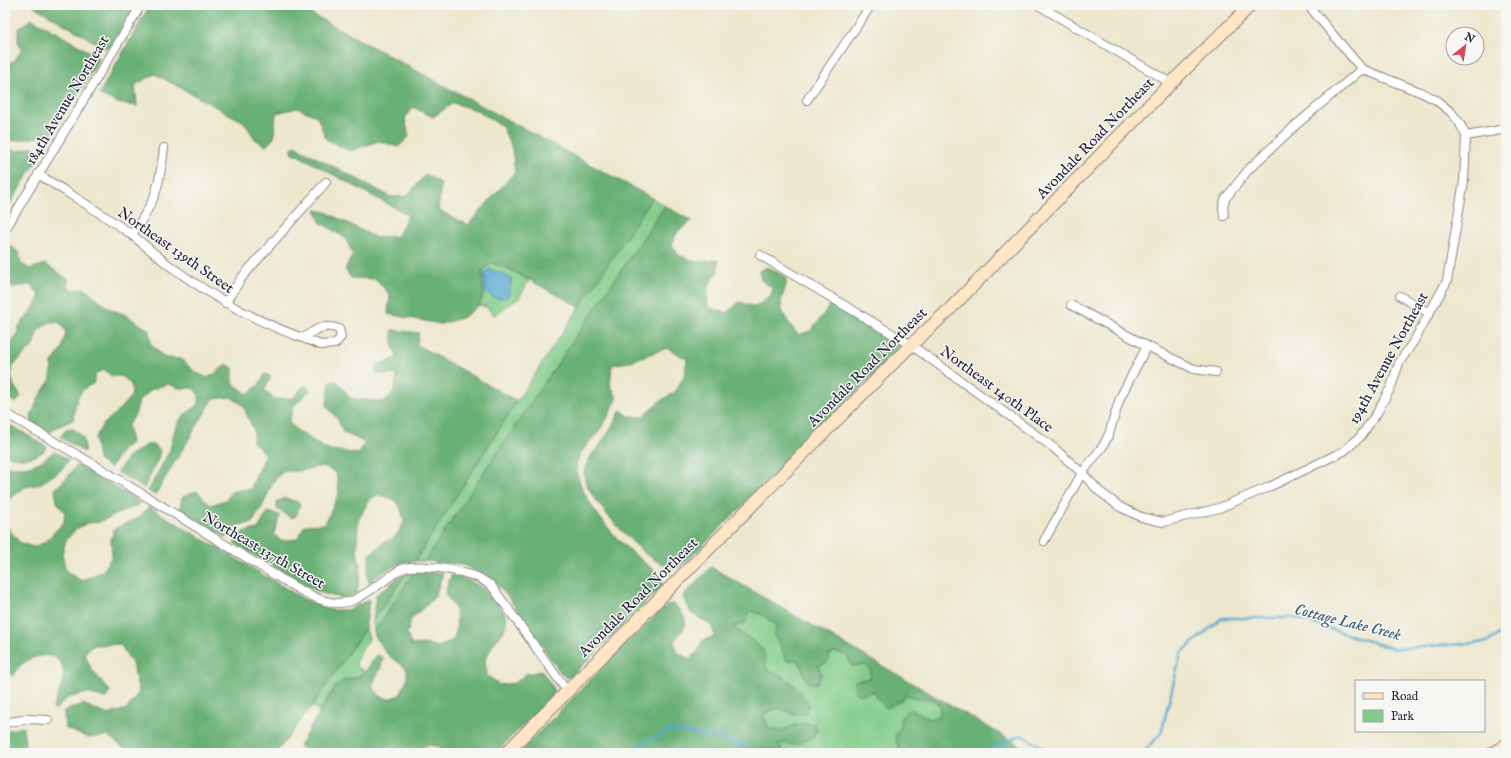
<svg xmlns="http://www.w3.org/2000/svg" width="1511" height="758" viewBox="0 0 1511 758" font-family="'IM FELL English',serif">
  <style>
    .green { fill: #82cc89; stroke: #527762 }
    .forest { fill: #69b075; stroke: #466958 }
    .water { fill: #55a8d0; stroke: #3c6586 }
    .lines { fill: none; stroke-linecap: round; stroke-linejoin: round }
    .stream { stroke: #55a8d0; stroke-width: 2.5 }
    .street-casing { stroke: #888484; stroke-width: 10 }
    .secondary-casing { stroke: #888484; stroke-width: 14 }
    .street { stroke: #fff; stroke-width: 8 }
    .secondary { stroke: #fde5c5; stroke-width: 12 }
    .labels { text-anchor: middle; stroke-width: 3; stroke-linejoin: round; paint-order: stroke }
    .street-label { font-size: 15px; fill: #22223b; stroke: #f6f6f2 }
    .water-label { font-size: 16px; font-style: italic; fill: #365877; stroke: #f6f6f2 }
  </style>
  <rect width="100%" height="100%" fill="#f6f6f2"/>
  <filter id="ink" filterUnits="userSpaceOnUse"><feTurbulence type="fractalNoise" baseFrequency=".025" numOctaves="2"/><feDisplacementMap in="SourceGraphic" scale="8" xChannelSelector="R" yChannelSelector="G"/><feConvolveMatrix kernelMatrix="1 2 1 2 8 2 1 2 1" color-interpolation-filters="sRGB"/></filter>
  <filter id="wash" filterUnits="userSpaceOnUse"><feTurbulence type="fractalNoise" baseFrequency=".012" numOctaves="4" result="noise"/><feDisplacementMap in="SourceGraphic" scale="16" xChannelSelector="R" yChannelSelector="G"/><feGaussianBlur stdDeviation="0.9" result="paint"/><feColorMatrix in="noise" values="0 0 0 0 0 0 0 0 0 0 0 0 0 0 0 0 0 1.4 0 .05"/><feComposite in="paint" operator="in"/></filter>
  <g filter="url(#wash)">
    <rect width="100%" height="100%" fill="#ede7cd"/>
    <!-- green -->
    <g class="green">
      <polygon points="652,198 665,206 492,460 425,561 415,561 517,401"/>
      <polygon points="492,263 507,268 529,280 519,298 494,315 486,307 479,305 483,295 482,271"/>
      <polygon points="413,573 374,633 373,620 405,575"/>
      <polygon points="750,611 761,614 778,626 774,635 782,649 786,660 797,660 802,666 804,676 834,652 847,655 852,666 867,664 871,671 870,678 874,690 900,701 906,695 917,699 929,698 940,705 940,716 929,719 914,710 900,730 896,741 902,753 891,753 887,749 881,753 783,753 778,743 801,723 781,731 769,729 763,714 779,708 795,714 796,687 783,677 766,669 733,627 745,623"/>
      <path d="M366,627L369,639L360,652L356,661V666L365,672C358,677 352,678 344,681C333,686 327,701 320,711L312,706Z"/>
    </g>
    <!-- forest -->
    <g class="forest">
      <polygon points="32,5 136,5 111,47 105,48"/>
      <polygon points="150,5 295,5 652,198 580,307 507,268 492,263 482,271 483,295 479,305 464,317 441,324 388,314 390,295 376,279 351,278 345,269 353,254 345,238 320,222 316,210 326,212 376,238 398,236 408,215 292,152 292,148 295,146 391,197 407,196 426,174 441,184 438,210 468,225 515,172 512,148 502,126 476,110 453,103 433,117 413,107 405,118 409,137 398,147 379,141 350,151 326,139 317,116 297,108 276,113 274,138 266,146 255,139 244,122 155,74 135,85 137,106 118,103 99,94"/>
      <polygon points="32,19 97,56 99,60 52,135 12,141 5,137 5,64 14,61 21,51 18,40 18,29"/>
      <polygon points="33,147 42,152 5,212 5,148 19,151"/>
      <path d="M665,206L692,221L678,231L672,244L678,255L697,262L718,260V271L707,288L708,307L727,313L739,302L755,307L771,296L773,288L761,280L759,271L768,267L785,277C788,285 783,292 781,301C779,312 792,327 798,335L811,331L831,304L899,343L900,349L684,564L676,569C665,567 655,560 646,554C631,542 582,492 584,473C586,458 597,451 604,439C611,430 615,420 621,410L629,416L642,417L659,402L676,391L685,374L687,359L667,348L628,362L612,365L610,384L617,398C612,407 609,417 603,425C596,437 580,449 577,462C572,490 614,538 635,555C643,562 653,569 661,576L663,585L573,675L567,678L561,673L508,597L492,578L463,565L425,561L492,460Z"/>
      <path d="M10,245L19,253L21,264L30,269L45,264L68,279V287L74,290L84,288L110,309L124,314L149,330L151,344L165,358L181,359L195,372L207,378L216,373L227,364L233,368V383L247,394L259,385L265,374L271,377L264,390L275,399L293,398L305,385L310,390L293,407L289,422L299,432L326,449L359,454L365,443L343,432L338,420L327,406L330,381L338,382L350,398L383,402L394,392L397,375L375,373L377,365L397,358L393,346L392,330L419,333L417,345L517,401L415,561C396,562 383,572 369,583L367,575L370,555L384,542L395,537L404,523C401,503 398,498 377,495L369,500L358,521L357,551L361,568L357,593L344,598L328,595L310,588L234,543L243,532L258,529L268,512L280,515L274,534L281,541L297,539L305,525L325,524L339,493L336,473L323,466L297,471H283L273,482L262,507L252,523L237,525L227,538L180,510L182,497L197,491L210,505L226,500L232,491L251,489L256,474L265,455L253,441L254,431L243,405L231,397L213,399L155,495L148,491L170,450L175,429L182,417L199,404V395L193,388H179L168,384L152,389L139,401L135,415L128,425L131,443L123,449L110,468L98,460L95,438L102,426L118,411L132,395L131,384L121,376H111L105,370L96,373L93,384C77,389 75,405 73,420L59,426L51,432L32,423L31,416L39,397L51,379L52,363L62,349L66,332L59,322H50L38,330L33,346L13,366L11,376L14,386L21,396L16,403L5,397V353L8,346L17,336L19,326L31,312L40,296L31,285L14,287L5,283V251Z"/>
      <path d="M5,422L47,447C39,459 17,461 5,454Z"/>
      <path d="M73,429C83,434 85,440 84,452L60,437L66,430Z"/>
      <polygon points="147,445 155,445 160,451 158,459 144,488 117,472 130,455"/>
      <path d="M54,451L69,460L60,471L40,484L25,487L11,498L5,511V466C26,469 38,466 54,451Z"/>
      <path d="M77,464L140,502L138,505L99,522L87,523L76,529L66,540L62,554L66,571L82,581L104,570L112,556L111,540L114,529L140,517L149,507L302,598L331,610H349L369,599L366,627L312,706L276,753H126L127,750L108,736L89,738L65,728L64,711L83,704L108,715L127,709L139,692L132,663L120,644L94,645L84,653L92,670L110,691L106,698L87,693L67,698L55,710L53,708C57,696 67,679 62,666C55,648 28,656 18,668C16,670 15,673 13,676L5,671V516L8,528L20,543L34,547L45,542L64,522L65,513L57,502L55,489L67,478Z"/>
      <polygon points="285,498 300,503 296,516 291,518 277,509 277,502"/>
      <path d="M711,567L1033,753H902L896,741V733L900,730V719L908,710H914L929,719L940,716V705L929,698L917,699L906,695L900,701L886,708L878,700L874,691L860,695L854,690L855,681L870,678L871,671L867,665L852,666L847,655L835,652L829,655L827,663L818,666L821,674L817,684L808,683C804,675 803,667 797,660H786L782,649L774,635L778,626L761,614L750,611L745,623L733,627L754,642L764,651L766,669L783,677L796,687L809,704L806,713L795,714L779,708L763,714L769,729L781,731L801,723L815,724L817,731L813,737L795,745L778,743L783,753H519L628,641L667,605L672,604C679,607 689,620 684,628C681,633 677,637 674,641L677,652L689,659L697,653L702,641L715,636L711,625L691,613L683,596Z"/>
      <path d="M421,572L443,573L435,597L411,619L407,634L411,645L424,644L439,647L454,639C458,618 460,612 445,594L451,575C481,582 490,592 507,617L504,631L492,646L485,660L487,675L499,685L515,683L526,674L542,671L553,688V696L495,753H444L437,746L426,745L415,753H311L299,746L335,687L343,681L359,677L365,672L375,657L378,655L383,658C382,668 375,677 372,687L380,696L389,699L400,695L407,679V669C390,657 383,653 374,633L413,573Z"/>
      <polygon points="405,575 373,620 376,595 399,577"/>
      <polygon points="23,727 26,753 5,753 5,731"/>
    </g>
    <!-- water -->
    <path class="water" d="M489,269L503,274L512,279L508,296C498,301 494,298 485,292L484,274Z"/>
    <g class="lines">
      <!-- stream -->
      <g class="stream">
        <polyline points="605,753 615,750 629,750 670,730 719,738 761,753"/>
        <polyline points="983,753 1021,735 1053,753"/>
        <polyline points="1143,753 1161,733 1181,653 1222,618 1295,618 1394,649 1488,642 1506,629"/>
      </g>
    </g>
  </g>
  <g filter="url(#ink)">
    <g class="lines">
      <!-- street casing -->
      <g class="street-casing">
        <g id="street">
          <polyline points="1038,5 1171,83"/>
          <polyline points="1308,5 1362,69 1420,92 1436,100 1451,112 1459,122 1466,136 1506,129"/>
          <polyline points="807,100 871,5"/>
          <path d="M38,174C69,194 102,213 132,235C145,245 157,256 170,266C211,296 254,321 303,338C315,330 324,323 339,329L341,337L335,344L321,345L303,338"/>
          <polyline points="1224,216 1223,207 1225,199 1249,169 1296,125 1362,69"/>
          <polyline points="5,230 141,5"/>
          <path d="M132,235C140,223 148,210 154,197C160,181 162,165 164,148"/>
          <polyline points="760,255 911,345 1054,448 1082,473 1099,491 1120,507 1141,517 1163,522 1219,508 1269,487 1344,451 1360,437 1377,413 1391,387 1399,363 1415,339 1447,281 1464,181 1466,136"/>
          <polyline points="1400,296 1429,313"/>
          <polyline points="225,303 243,276 326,182"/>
          <polyline points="1071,305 1147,346 1194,369 1216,372"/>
          <path d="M5,413L93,464L288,583C304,592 327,607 348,602C360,599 381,583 392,575C395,573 399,570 402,569C419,562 461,571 477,577C482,579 486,583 491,585L567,691"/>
          <polyline points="1044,541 1082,473 1103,446 1109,434 1120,398 1147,346"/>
          <polyline points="5,723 27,719 48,720"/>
        </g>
      </g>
      <!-- secondary casing -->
      <g class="secondary-casing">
        <g id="secondary">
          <polyline points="506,753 911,345 950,309 1171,83 1251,5"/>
          <polyline points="1493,753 1506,745"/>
        </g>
      </g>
      <!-- street -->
      <use href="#street" class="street"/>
      <!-- secondary -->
      <use href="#secondary" class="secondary"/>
    </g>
  </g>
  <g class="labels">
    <!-- street labels -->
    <g class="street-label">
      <text transform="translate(67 100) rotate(-59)" y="5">184th Avenue Northeast</text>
      <text transform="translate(1095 138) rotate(-46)" y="5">Avondale Road Northeast</text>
      <text transform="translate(176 250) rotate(35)" y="5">Northeast 139th Street</text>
      <text transform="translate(1388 358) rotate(-61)" y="5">194th Avenue Northeast</text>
      <text transform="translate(867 367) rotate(-45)" y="5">Avondale Road Northeast</text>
      <text transform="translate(997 389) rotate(36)" y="5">Northeast 140th Place</text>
      <text transform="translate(264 550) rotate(30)" y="5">Northeast 137th Street</text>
      <text transform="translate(638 597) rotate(-45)" y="5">Avondale Road Northeast</text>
    </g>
    <!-- water labels -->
    <g class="water-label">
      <text transform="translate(1348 621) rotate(14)" y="6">Cottage Lake Creek</text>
    </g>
  </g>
  <!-- margin -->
  <rect width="1511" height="758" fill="none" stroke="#f6f6f2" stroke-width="20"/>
  <!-- legend -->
  <rect x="1355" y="680" width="130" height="52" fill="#f6f6f2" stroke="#a1a1a9"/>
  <rect x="1363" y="693" width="20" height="6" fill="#fde5c5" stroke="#a1a1a9"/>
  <text x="1391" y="700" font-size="12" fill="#22223b">Road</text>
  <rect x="1363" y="710" width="20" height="12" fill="#82cc89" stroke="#a1a1a9"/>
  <text x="1391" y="720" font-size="12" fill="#22223b">Park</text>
  <!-- north arrow -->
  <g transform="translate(1465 46) rotate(30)"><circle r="19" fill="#f6f6f2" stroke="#a1a1a9"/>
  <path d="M0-3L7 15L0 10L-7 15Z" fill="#d1495b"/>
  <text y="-6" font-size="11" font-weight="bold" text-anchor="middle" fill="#22223b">N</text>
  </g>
</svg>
